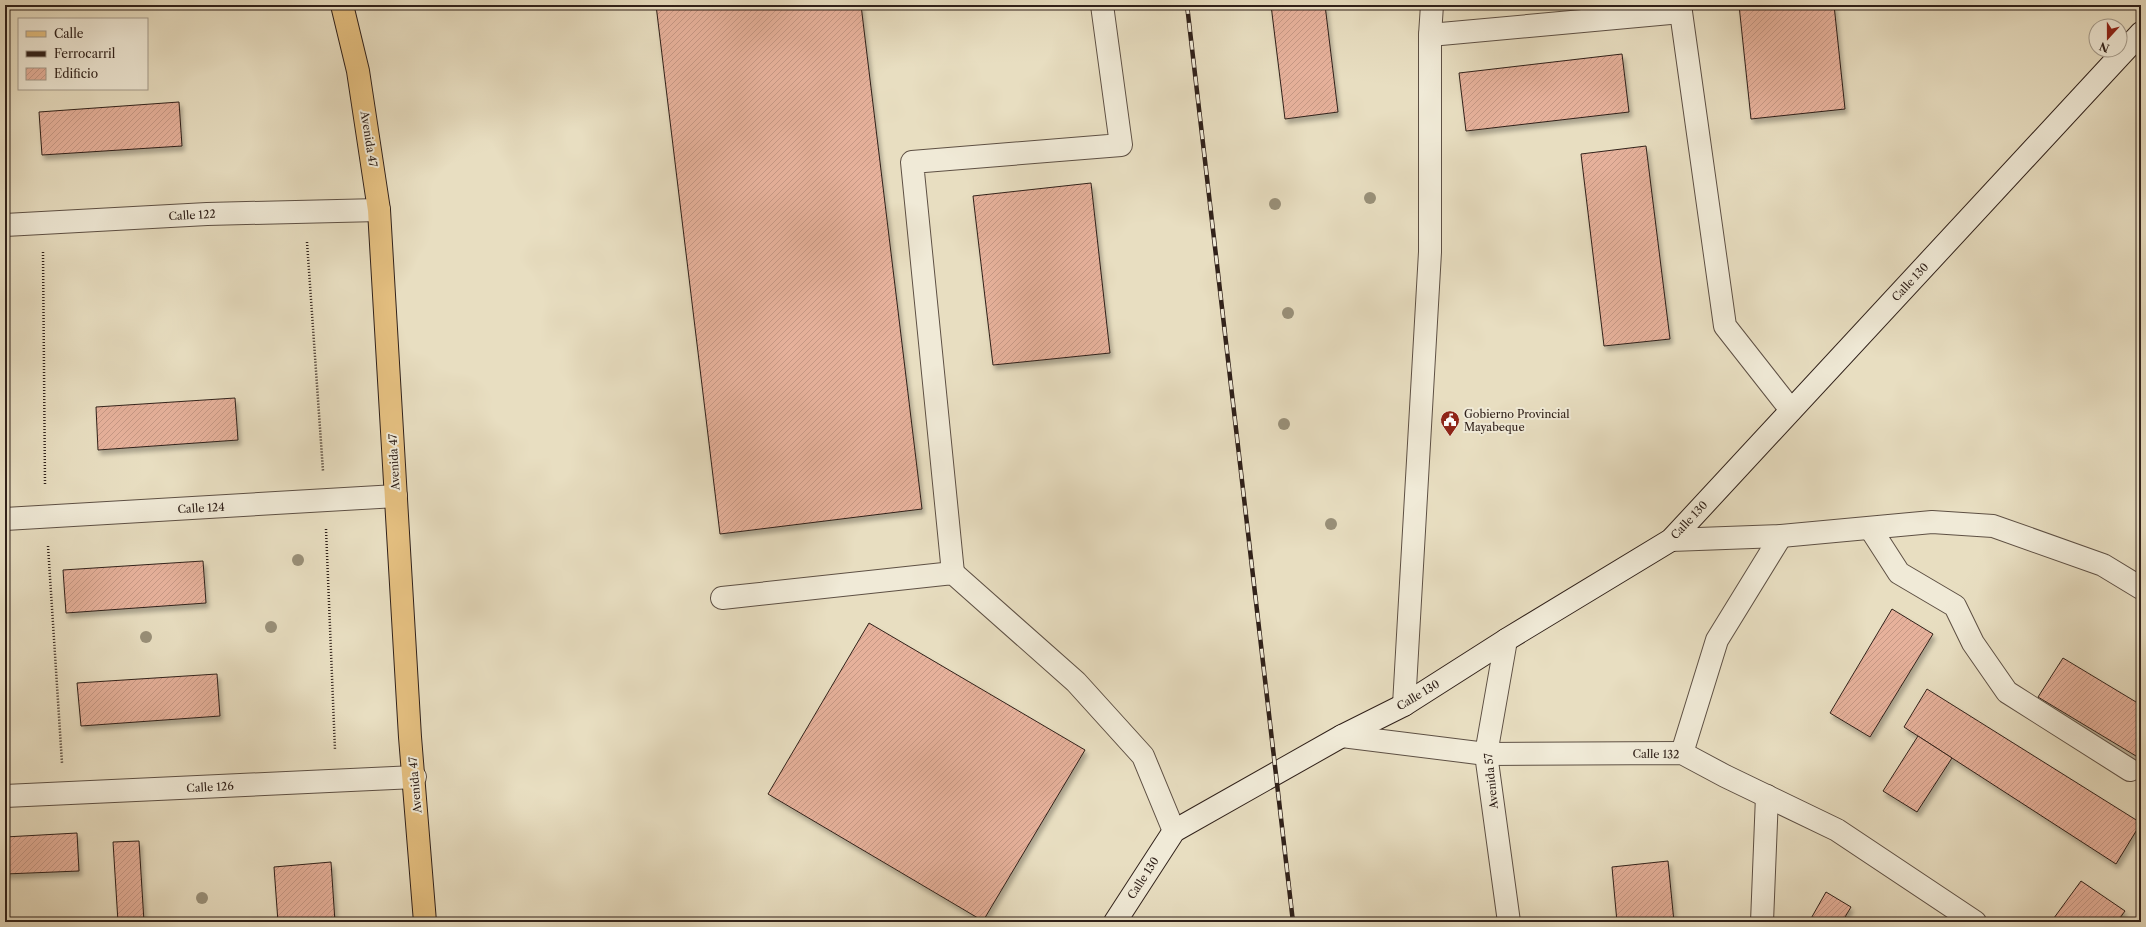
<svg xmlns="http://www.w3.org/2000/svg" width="2146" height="927" viewBox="0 0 2146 927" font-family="'Libre Caslon Text',serif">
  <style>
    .building { fill: url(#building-hatch); stroke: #30211a; filter: url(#shadow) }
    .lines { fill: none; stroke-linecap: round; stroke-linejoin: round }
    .lane-casing { stroke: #5e5044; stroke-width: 24 }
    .street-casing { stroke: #5e5044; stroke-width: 24 }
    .secondary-casing { stroke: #30211a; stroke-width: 24 }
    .primary-casing { stroke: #30211a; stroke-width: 24 }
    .path { stroke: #30211a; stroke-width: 2.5; stroke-dasharray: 1 2; stroke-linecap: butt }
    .lane { stroke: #f0ead7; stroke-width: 22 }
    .street { stroke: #f0ead7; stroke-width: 22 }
    .secondary { stroke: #f0ead7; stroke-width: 22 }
    .primary { stroke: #e4bf80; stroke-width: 22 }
    .rail-casing { stroke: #30211a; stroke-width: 4.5 }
    .rail { stroke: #f0ead7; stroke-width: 3; stroke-dasharray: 9; stroke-linecap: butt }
    .tree { fill: #999079 }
    .labels { text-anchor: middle; stroke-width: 4; stroke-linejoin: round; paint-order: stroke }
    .street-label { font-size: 11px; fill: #30211a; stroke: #f0ead7 }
    .poi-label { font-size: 11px; fill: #30211a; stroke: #f0ead7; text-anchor: start }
  </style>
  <defs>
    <pattern id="building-hatch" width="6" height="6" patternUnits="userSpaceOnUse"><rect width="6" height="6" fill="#e6b19b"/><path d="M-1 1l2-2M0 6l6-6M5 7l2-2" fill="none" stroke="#c69885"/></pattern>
    <filter id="shadow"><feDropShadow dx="2.5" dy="4.5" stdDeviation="2" flood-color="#0004"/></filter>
  </defs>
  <rect width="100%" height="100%" fill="#e8dec1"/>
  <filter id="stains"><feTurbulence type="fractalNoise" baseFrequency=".005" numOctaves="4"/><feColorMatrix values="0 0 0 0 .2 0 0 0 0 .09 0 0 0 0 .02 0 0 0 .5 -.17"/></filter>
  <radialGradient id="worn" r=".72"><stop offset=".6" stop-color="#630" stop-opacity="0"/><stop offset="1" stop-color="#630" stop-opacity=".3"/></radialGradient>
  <!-- building -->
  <g class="building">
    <polygon points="656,5 861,5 922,509 720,534"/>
    <polygon points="1271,5 1325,5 1338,112 1285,119"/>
    <polygon points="1739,5 1834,5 1845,109 1751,119"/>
    <polygon points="1622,54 1629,112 1466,131 1459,73"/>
    <polygon points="179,102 182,146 42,155 39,112"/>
    <polygon points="1646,146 1670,339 1604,346 1581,154"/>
    <polygon points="1091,183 1110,353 993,365 973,196"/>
    <polygon points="235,398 238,440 98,450 96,407"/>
    <polygon points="203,561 206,603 66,613 63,570"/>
    <polygon points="1892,609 1933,634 1870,737 1830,713"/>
    <polygon points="869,623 1085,750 983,921 768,794"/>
    <polygon points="2063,658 2141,705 2141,759 2038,697"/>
    <polygon points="217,674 220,716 81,726 77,683"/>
    <polygon points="1927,689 2141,823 2116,864 1904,727"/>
    <polygon points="1918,736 1952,758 1917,812 1883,791"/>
    <polygon points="77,833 79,871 5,874 5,837"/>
    <polygon points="139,841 144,922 118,922 113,842"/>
    <polygon points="1668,861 1674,922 1617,922 1612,867"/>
    <polygon points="331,862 335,922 278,922 274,867"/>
    <polygon points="2081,881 2125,911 2117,922 2051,922"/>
    <polygon points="1826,892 1851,907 1842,922 1809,922"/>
  </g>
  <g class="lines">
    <!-- lane casing -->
    <g class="lane-casing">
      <g id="lane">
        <polyline points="1681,12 1725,326 1791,410"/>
        <polyline points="1430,35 1681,12 1680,5"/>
        <polyline points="1870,528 1899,573 1955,606 1973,643 2007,692 2130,770"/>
        <polyline points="953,573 912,162 1121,145 1102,5"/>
        <polyline points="722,598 953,573 1076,682 1143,756 1174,831"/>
        <polyline points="1404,705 1430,252 1430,35 1432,5"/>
        <polyline points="1762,922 1767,796"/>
      </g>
    </g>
    <!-- street casing -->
    <g class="street-casing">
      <g id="street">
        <polyline points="5,225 207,214 379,210"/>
        <polyline points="5,519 396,496"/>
        <polyline points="1671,540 1781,536 1932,522 1993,526 2103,565 2141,588"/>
        <polyline points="1506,640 1486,754 1509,922"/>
        <polyline points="1342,736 1486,754 1682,753 1725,776 1837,830 1975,922"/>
        <polyline points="1682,753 1717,640 1781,536"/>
        <polyline points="5,796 415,777"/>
      </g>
    </g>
    <!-- secondary casing -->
    <g class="secondary-casing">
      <polyline id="secondary" points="1115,922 1174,831 1342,736 1404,705 1506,640 1671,540 2141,33"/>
    </g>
    <!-- primary casing -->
    <g class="primary-casing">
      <polyline id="primary" points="342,5 358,71 379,210 410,737 425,922"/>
    </g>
    <!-- path -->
    <g class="path">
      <polyline points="307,242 323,471"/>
      <polyline points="43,252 45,485"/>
      <polyline points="326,529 335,750"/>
      <polyline points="48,546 62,763"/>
    </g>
    <!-- lane -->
    <use href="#lane" class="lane"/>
    <!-- street -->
    <use href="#street" class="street"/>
    <!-- secondary -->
    <use href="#secondary" class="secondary"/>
    <!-- primary -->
    <use href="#primary" class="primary"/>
    <!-- rail casing -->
    <g class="rail-casing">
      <polyline id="rail" points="1187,5 1293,922"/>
    </g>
    <!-- rail -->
    <use href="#rail" class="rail"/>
  </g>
  <!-- trees -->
  <g class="tree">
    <circle cx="1370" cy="198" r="6"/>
    <circle cx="1275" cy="204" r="6"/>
    <circle cx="1288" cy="313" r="6"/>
    <circle cx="1284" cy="424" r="6"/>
    <circle cx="1331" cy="524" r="6"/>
    <circle cx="298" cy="560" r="6"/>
    <circle cx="271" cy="627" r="6"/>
    <circle cx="146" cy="637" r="6"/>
    <circle cx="202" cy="898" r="6"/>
  </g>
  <!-- icons -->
  <defs>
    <g id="civic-pin" transform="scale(1)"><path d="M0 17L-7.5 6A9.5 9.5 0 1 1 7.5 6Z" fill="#8f2418" stroke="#f0ead7"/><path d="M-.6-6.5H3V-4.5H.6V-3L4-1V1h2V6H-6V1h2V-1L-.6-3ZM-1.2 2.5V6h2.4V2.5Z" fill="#fff"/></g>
  </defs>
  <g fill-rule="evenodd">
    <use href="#civic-pin" x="1450" y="420"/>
  </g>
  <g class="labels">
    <!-- street labels -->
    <g class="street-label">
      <text transform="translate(369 139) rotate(81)" y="4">Avenida 47</text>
      <text transform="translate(192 215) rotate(-3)" y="4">Calle 122</text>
      <text transform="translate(1910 282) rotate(-47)" y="4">Calle 130</text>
      <text transform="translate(394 462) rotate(-93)" y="4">Avenida 47</text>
      <text transform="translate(201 508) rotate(-3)" y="4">Calle 124</text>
      <text transform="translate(1689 520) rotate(-47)" y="4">Calle 130</text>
      <text transform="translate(1418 695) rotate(-31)" y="4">Calle 130</text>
      <text transform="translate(1656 754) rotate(1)" y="4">Calle 132</text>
      <text transform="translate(1491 781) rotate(-96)" y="4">Avenida 57</text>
      <text transform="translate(415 785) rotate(-95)" y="4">Avenida 47</text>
      <text transform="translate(210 787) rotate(-3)" y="4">Calle 126</text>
      <text transform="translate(1143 878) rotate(-57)" y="4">Calle 130</text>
    </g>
    <!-- poi labels -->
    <g class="poi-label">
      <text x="1464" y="418">Gobierno Provincial<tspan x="1464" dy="13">Mayabeque</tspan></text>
    </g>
  </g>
  <!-- margin -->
  <rect width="2146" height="927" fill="none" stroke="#e8dec1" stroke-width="20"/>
  <rect x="6" y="6" width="2134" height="915" fill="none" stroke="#30211a" stroke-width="2"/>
  <rect x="10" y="10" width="2126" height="907" fill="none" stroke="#30211a"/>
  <!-- legend -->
  <rect x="18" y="18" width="130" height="72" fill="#f0ead7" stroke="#a39a8b"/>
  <rect x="26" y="31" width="20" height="6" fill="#e4bf80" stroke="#a39a8b"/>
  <text x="54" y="38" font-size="12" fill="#30211a">Calle</text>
  <rect x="26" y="51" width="20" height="6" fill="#30211a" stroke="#a39a8b"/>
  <text x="54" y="58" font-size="12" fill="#30211a">Ferrocarril</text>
  <rect x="26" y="68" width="20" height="12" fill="url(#building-hatch)" stroke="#a39a8b"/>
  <text x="54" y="78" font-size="12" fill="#30211a">Edificio</text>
  <!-- north arrow -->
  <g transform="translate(2108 38) rotate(201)"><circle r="19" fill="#f0ead7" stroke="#a39a8b"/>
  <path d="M0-3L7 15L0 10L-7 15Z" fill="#8f2418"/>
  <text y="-6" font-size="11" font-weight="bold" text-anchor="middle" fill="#30211a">N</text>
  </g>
  <rect width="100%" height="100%" filter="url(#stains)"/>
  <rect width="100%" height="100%" fill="url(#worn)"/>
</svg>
